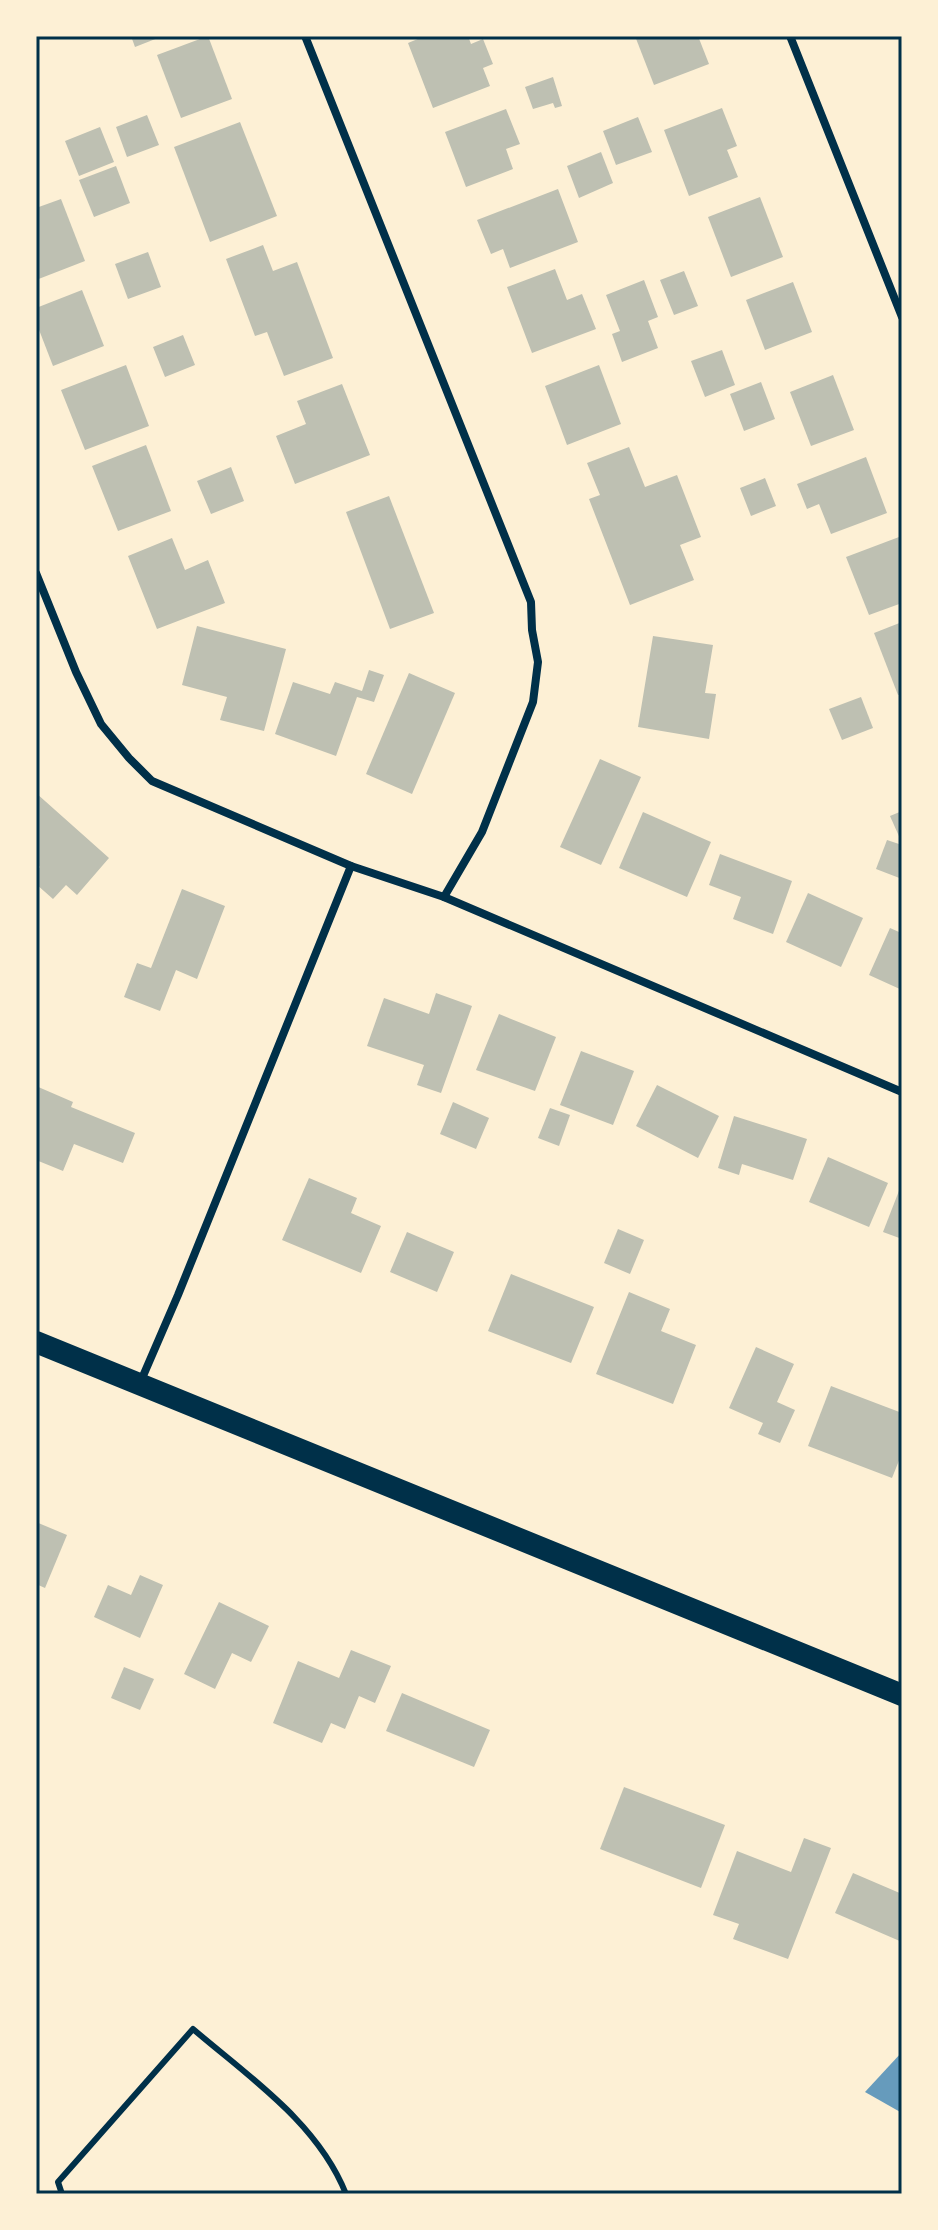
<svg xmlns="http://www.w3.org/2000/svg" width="938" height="2230" viewBox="0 0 938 2230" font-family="Poppins,sans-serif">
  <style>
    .water { fill: #669bbc }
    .building { fill: #bec0b2 }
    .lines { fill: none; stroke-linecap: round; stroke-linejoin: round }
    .service { stroke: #003049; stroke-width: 6 }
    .minor { stroke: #003049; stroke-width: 8 }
    .trunk { stroke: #003049; stroke-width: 22 }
    .neatline { fill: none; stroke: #003049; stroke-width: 3 }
  </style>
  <rect width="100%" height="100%" fill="#fdf0d5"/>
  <!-- water -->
  <polygon class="water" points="902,2052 902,2113 865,2092"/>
  <!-- building -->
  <g class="building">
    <polygon points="131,36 163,36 135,47"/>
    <polygon points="208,36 232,99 181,118 157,55"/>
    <polygon points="425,36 468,36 471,44 483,39 493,64 483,68 490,86 433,108 408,43"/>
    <polygon points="635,36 698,36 709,64 654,85"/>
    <polygon points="553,77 562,106 555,108 553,103 533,109 525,87"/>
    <polygon points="722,108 737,146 727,150 738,177 689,196 664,130"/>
    <polygon points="506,109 520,144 506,149 513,169 466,187 445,132"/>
    <polygon points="147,115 159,145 127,157 116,127"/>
    <polygon points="638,117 652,152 616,165 603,131"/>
    <polygon points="240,122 277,216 210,242 174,147"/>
    <polygon points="100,127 114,162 79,176 65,141"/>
    <polygon points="601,152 613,183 579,198 567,166"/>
    <polygon points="116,166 130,203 94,217 79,180"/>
    <polygon points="558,189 578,242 510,268 503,249 491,254 477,220"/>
    <polygon points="760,197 783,257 731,277 708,217"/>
    <polygon points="61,199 85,261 36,280 36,208"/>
    <polygon points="263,245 273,271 297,262 333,358 284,376 267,332 255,336 226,259"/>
    <polygon points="148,252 161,287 128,299 115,264"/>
    <polygon points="555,269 567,300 582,294 596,329 532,353 507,287"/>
    <polygon points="684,271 698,306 674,315 660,280"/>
    <polygon points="644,280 658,317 648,321 658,348 622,362 612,334 620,331 606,295"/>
    <polygon points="793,282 812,332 765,350 746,300"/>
    <polygon points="82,290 104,346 53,366 36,322 36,308"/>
    <polygon points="183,335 195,365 165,377 153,347"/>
    <polygon points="722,350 735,385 705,397 691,361"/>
    <polygon points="126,365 149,426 85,450 61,390"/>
    <polygon points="599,365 621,424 567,445 545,386"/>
    <polygon points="833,375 854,430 811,446 790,392"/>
    <polygon points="761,382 775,419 744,431 730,394"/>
    <polygon points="342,384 370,455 295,484 276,436 306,424 297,401"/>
    <polygon points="146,445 171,511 118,531 92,466"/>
    <polygon points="629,447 645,487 677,475 701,537 680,545 694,580 630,605 589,499 600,495 587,463"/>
    <polygon points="866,457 887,513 831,534 819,504 807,509 797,484"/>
    <polygon points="231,467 244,501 211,514 197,481"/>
    <polygon points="765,478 776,506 751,516 740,488"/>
    <polygon points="389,496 434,613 390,629 346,512"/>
    <polygon points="899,537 902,546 902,603 869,615 846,557"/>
    <polygon points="172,538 185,570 208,560 225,603 157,629 128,556"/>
    <polygon points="902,622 902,694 898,695 874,633"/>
    <polygon points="197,626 286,649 264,731 220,720 227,697 182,685"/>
    <polygon points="653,636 713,645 705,693 716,694 709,739 638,727"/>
    <polygon points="369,670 384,675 374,702 357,697 336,756 275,734 293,682 330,694 335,682 362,691"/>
    <polygon points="409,673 455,693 412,794 366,774"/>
    <polygon points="861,697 873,728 842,740 829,709"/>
    <polygon points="600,759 641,777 601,865 560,847"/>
    <polygon points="36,793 109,858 77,895 66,885 53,899 36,884 36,871 40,867 36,863"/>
    <polygon points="902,811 902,843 890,816"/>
    <polygon points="643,812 711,842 687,897 619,868"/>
    <polygon points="887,840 902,845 902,879 876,869"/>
    <polygon points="720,854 792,881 773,934 733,919 741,897 709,885"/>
    <polygon points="182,889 225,906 197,979 176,970 160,1011 124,997 137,963 151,968"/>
    <polygon points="808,893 863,918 841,967 786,942"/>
    <polygon points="902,925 902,990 869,975 890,928 899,932"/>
    <polygon points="436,993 472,1006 441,1093 417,1085 424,1065 367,1046 384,998 429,1014"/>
    <polygon points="499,1014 556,1037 535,1091 476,1070"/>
    <polygon points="581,1051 634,1071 613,1125 560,1105"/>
    <polygon points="657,1085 719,1116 698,1158 636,1126"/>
    <polygon points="36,1086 73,1102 71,1107 135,1133 123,1163 74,1144 63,1171 36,1160"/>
    <polygon points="453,1102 489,1118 476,1149 440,1134"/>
    <polygon points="550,1108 570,1115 559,1146 538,1138"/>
    <polygon points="734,1116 807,1139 793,1180 742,1164 739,1175 718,1168"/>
    <polygon points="828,1157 888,1183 869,1227 809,1202"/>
    <polygon points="309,1178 357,1198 351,1213 381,1226 361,1273 282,1240"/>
    <polygon points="902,1183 902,1239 883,1232"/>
    <polygon points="618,1229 644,1240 630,1274 604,1263"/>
    <polygon points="407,1232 454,1252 437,1292 390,1272"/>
    <polygon points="511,1274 594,1307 571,1363 488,1331"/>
    <polygon points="629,1292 670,1309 661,1331 696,1345 673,1404 596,1374"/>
    <polygon points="756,1347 794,1364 777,1402 795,1410 780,1443 758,1434 763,1423 729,1408"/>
    <polygon points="831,1386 902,1413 902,1453 892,1478 808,1446"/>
    <polygon points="36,1522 67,1535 45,1588 36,1584"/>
    <polygon points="140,1575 163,1585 140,1638 94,1617 108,1585 131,1595"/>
    <polygon points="219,1602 269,1626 251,1662 232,1653 215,1689 184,1674"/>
    <polygon points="351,1650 391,1666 375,1703 359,1696 345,1729 331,1723 322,1743 273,1723 298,1661 339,1678"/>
    <polygon points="124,1667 154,1679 140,1710 111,1698"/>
    <polygon points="402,1693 490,1730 474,1767 386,1731"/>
    <polygon points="624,1787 725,1825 701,1888 600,1849"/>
    <polygon points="804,1838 831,1848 788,1959 733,1939 739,1924 713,1915 737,1851 791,1872"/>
    <polygon points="853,1873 902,1894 902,1942 835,1913"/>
  </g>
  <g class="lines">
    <!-- service -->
    <path class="service" d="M62,2194L58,2182L193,2029C249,2077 318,2123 346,2194"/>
    <!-- minor -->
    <g class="minor">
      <polyline points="305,36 531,602 532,630 538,662 533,702 482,832 444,897"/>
      <polyline points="790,36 902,317"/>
      <polyline points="36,573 76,672 101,724 129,758 152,781 351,866 444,897 902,1092"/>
      <polyline points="140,1383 178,1295 351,866"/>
    </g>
    <!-- trunk -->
    <polyline class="trunk" points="36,1342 902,1695"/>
  </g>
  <!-- border -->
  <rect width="938" height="2230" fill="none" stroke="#fdf0d5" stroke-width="76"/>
  <rect x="38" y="38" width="862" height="2154" class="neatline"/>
</svg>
